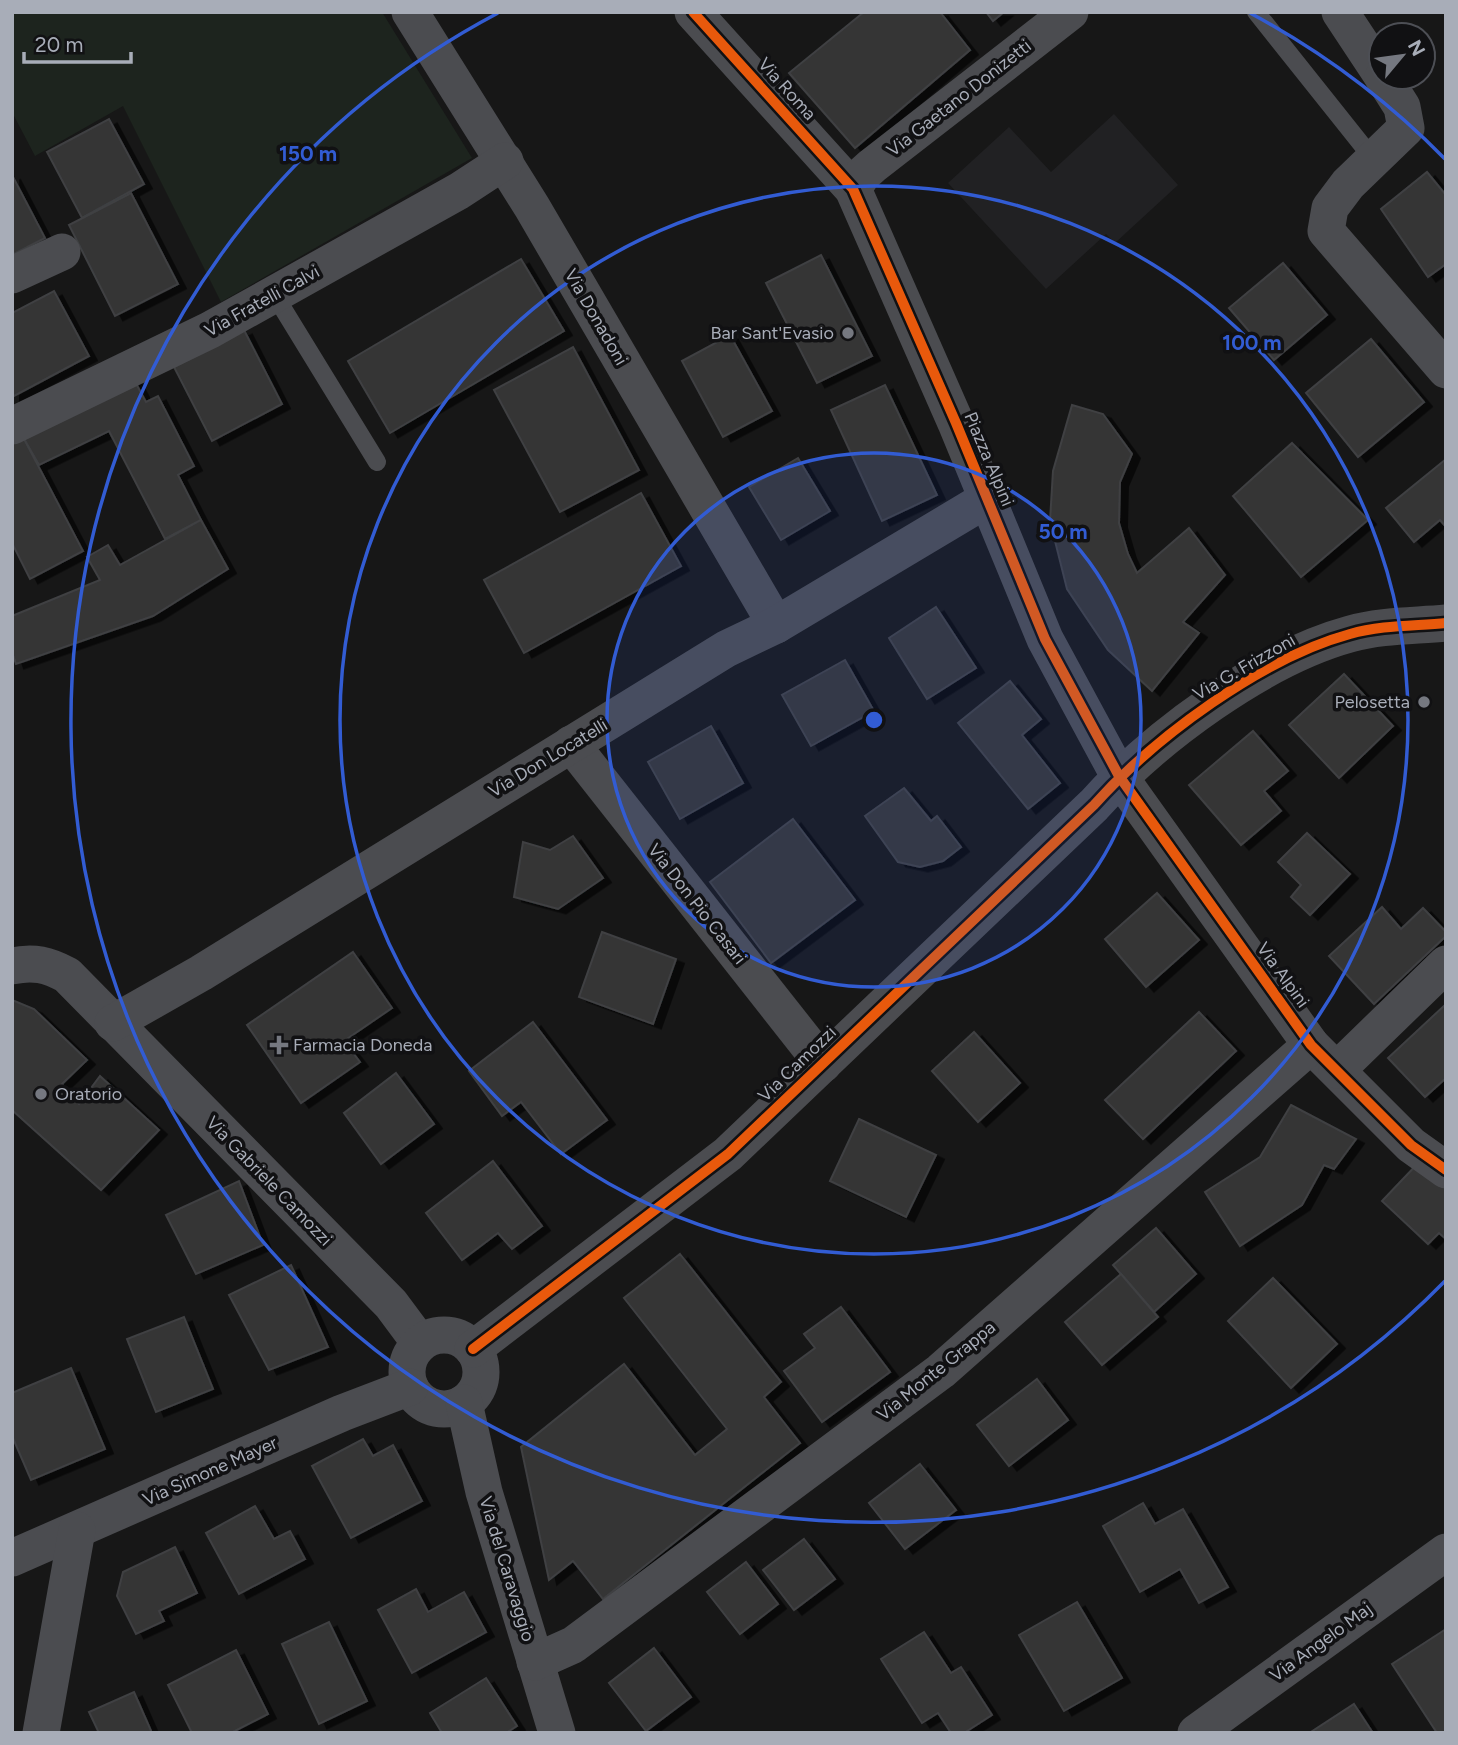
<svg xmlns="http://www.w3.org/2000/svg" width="1458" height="1745" viewBox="0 0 1458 1745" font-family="Figtree,sans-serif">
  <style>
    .built { fill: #212123 }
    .green { fill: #1d241e }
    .building { fill: #353536; stroke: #3f4043; stroke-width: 2; filter: url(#shadow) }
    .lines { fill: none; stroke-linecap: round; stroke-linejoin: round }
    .service { stroke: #4b4c50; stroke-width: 18 }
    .minor { stroke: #4b4c50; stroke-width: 37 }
    .cycleway-casing { stroke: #111113; stroke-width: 15 }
    .cycleway { stroke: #e8590c; stroke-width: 10 }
    .ring { fill: none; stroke: #325cd3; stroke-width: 3.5 }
    .poi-dot { fill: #757880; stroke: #111113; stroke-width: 2.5 }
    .labels { text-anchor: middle; stroke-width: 7; stroke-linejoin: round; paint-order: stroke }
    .street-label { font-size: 18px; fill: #a8adb8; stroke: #111113 }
    .poi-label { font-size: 18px; fill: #a8adb8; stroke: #111113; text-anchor: end }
    .centre { fill: #325cd3; stroke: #111113; stroke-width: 3.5 }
    .ring-label { font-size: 21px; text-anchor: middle; font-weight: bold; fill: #325cd3; stroke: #111113; stroke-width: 7; stroke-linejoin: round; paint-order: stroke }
  </style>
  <defs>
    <filter id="shadow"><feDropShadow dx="8" dy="4.5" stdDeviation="0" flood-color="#0009"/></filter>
  </defs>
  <rect width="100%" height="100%" fill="#171717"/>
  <!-- built -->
  <polygon class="built" points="1114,114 1178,185 1115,243 1106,234 1046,289 948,183 1009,127 1051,172"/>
  <!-- green -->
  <polygon class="green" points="12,12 382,12 472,158 221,302 123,106 35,156 12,112"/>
  <!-- building -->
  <g class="building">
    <polygon points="864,12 940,12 970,50 855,148 789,73"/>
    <polygon points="986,12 1004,12 993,21"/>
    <polygon points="109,119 144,184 82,218 47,152"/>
    <polygon points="1427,172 1446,195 1446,264 1428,277 1381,209"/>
    <polygon points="12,175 45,238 12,255"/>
    <polygon points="131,193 178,284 115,316 69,225"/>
    <polygon points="821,255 872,356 817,383 766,283"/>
    <polygon points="521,259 564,331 390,433 348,361"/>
    <polygon points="1283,263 1327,315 1274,360 1229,308"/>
    <polygon points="54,291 89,356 12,397 12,313"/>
    <polygon points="244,330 282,404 212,441 174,367"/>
    <polygon points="730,335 772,411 723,437 682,361"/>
    <polygon points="1371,339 1424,402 1358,457 1306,393"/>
    <polygon points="573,347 639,470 560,512 494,390"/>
    <polygon points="133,378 146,402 158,396 194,466 178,475 201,520 165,539 109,431 39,465 23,437"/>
    <polygon points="885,385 937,495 882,521 831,410"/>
    <polygon points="1072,405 1103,414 1132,454 1120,482 1119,523 1128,554 1137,573 1189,528 1225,575 1183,622 1199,633 1152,691 1108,650 1067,589 1050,521 1053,471"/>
    <polygon points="23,437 83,551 30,579 12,543 12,443"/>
    <polygon points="1292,443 1368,520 1301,577 1233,496"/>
    <polygon points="798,458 830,511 781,540 749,487"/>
    <polygon points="1446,459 1446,527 1440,520 1414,542 1386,508"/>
    <polygon points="641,493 681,566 524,653 484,580"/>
    <polygon points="201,520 228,569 153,616 16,664 12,652 12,616 100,580 87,557 108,545 120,565"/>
    <polygon points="936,607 976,668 927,699 889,638"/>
    <polygon points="845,660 874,711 811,746 782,695"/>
    <polygon points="1344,674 1393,726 1339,778 1289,725"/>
    <polygon points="1010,681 1041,719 1022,735 1060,783 1028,809 958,723"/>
    <polygon points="711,726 743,783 680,819 648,762"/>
    <polygon points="1253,731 1288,771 1264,791 1281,811 1241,845 1189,785"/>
    <polygon points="904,788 931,821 937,816 961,847 943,861 920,867 898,862 865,816"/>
    <polygon points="793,819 855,900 771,963 710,882"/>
    <polygon points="1307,833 1350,874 1310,915 1291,897 1301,885 1278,862"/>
    <polygon points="573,836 603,878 558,909 514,897 523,842 550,850"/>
    <polygon points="1157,893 1199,940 1146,987 1105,939"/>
    <polygon points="1382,907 1401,929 1423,908 1446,932 1446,936 1374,1004 1329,956"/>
    <polygon points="602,932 676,959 653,1024 579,997"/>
    <polygon points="353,952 392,1008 344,1041 360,1062 301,1103 247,1025"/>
    <polygon points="12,1000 34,1009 87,1060 62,1084 79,1104 100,1076 159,1130 101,1190 12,1110"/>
    <polygon points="1446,1004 1446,1078 1425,1097 1388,1058"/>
    <polygon points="1199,1012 1236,1051 1143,1139 1105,1100"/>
    <polygon points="533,1022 607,1120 561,1154 521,1102 502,1116 469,1071"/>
    <polygon points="974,1032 1020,1083 978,1122 932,1071"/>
    <polygon points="396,1073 434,1124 381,1164 344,1113"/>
    <polygon points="1291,1105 1356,1139 1334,1169 1324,1165 1302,1205 1240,1246 1205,1192 1260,1157"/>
    <polygon points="859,1119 936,1155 906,1217 830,1181"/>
    <polygon points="1422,1159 1446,1181 1446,1239 1439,1233 1428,1244 1382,1201"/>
    <polygon points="493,1161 542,1226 512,1249 498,1233 462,1260 426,1213"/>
    <polygon points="239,1181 263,1245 196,1274 166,1215"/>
    <polygon points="1156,1228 1196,1274 1154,1312 1113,1265"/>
    <polygon points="680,1254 781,1382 764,1397 800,1443 603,1599 573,1561 549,1580 521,1447 624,1364 695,1455 727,1429 624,1298"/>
    <polygon points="291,1265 328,1347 269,1370 229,1295"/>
    <polygon points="1121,1274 1158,1317 1102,1365 1065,1322"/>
    <polygon points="1273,1278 1337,1344 1291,1388 1228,1321"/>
    <polygon points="841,1307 890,1372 822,1422 784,1371 815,1348 804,1334"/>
    <polygon points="184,1317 213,1389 156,1412 127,1339"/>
    <polygon points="71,1368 105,1449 31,1480 12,1436 12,1393"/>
    <polygon points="1037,1379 1068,1420 1009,1466 977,1425"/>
    <polygon points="363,1439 373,1456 393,1445 422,1501 351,1538 312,1466"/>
    <polygon points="920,1464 956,1510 905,1549 869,1503"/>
    <polygon points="1143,1503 1155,1524 1183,1509 1228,1587 1199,1603 1180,1569 1140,1592 1103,1526"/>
    <polygon points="255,1506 274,1539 290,1531 305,1559 239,1594 206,1533"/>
    <polygon points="804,1539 835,1579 794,1610 763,1570"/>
    <polygon points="175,1547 197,1593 159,1611 164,1621 136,1634 117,1596 123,1572"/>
    <polygon points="746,1562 778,1604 740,1634 707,1592"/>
    <polygon points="416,1589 428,1612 464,1592 486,1632 412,1673 378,1610"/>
    <polygon points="1077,1602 1122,1678 1064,1711 1019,1635"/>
    <polygon points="329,1622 367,1701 319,1724 282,1644"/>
    <polygon points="1446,1629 1446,1733 1437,1733 1392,1664"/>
    <polygon points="924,1632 951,1673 961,1667 992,1715 964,1733 951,1733 938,1713 922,1723 881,1659"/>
    <polygon points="654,1648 691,1697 646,1731 609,1683"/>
    <polygon points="236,1650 268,1714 231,1733 192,1733 168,1685"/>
    <polygon points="486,1678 517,1726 506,1733 442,1733 430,1713"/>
    <polygon points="134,1692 152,1733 99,1733 89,1712"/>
    <polygon points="1354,1704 1373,1733 1312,1733 1311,1732"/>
  </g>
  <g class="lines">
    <!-- service -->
    <g class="service">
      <polyline points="1256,12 1374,160"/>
      <polyline points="274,294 377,462"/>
    </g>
    <!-- minor -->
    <g class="minor">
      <polyline points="410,12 532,207 776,625"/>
      <polyline points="693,12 853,189 956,423 1045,639 1119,776 1311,1045 1411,1145 1446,1170"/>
      <polyline points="1340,12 1381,74"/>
      <polyline points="1383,77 1402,107 1406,128 1348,184 1330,208 1326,231 1446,370"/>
      <polyline points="853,189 862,175 872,166 1070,12"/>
      <polyline points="12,275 62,252"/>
      <polyline points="12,426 210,330 459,191 505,161"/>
      <polyline points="571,744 823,1064"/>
      <path d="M12,966C34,961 48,965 67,975L391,1304L420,1343"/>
      <polyline points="113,1023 201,973 726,649 776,625 987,499"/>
      <polyline points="1337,1070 1446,964"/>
      <circle cx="444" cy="1372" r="37"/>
      <path d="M473,1349L728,1154L1094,805C1155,737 1262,658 1350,634C1381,625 1414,626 1446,623"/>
      <polyline points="464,1403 484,1492 557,1733"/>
      <polyline points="12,1558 342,1413 410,1387"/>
      <polyline points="535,1662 573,1645 941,1371 1311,1045"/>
      <polyline points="41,1733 77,1530"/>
      <polyline points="1196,1733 1446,1552"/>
    </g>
    <!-- cycleway casing -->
    <g class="cycleway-casing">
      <g id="cycleway">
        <polyline points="693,12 853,189 956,423 1045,639 1119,776 1311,1045 1411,1145 1446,1170"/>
        <path d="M473,1349L728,1154L1094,805C1155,737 1262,658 1350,634C1381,625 1414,626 1446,623"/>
      </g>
    </g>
    <!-- cycleway -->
    <use href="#cycleway" class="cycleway"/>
  </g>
  <!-- distance rings -->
  <circle cx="874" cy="720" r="267" fill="#325cd3" fill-opacity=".12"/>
  <g class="ring">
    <circle cx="874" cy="720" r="267"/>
    <circle cx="874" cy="720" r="534"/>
    <path d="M1445 1281A801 801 0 1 1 498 13M1250 13A801 801 0 0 1 1445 159"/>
  </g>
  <!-- markers -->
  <g class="poi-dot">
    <circle cx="848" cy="333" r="7"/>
    <circle cx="1424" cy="702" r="7"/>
    <path d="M275.5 1034.5h7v7h7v7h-7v7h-7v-7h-7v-7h7z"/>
    <circle cx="41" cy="1094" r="7"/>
  </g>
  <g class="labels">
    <!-- street labels -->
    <g class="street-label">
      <text transform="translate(787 89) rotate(48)" y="6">Via Roma</text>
      <text transform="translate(959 98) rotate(-38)" y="6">Via Gaetano Donizetti</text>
      <text transform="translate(262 301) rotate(-29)" y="6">Via Fratelli Calvi</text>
      <text transform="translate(596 317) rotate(60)" y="6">Via Donadoni</text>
      <text transform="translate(989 459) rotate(67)" y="6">Piazza Alpini</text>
      <text transform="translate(1244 667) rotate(-30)" y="6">Via G. Frizzoni</text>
      <text transform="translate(548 758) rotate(-31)" y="6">Via Don Locatelli</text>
      <text transform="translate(697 904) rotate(52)" y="6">Via Don Pio Casari</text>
      <text transform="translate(1283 975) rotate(54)" y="6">Via Alpini</text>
      <text transform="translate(797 1064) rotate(-44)" y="6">Via Camozzi</text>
      <text transform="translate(269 1181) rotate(46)" y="6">Via Gabriele Camozzi</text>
      <text transform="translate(936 1371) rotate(-39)" y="6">Via Monte Grappa</text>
      <text transform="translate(210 1471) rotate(-24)" y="6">Via Simone Mayer</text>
      <text transform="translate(507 1569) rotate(73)" y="6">Via del Caravaggio</text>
      <text transform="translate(1321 1642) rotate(-36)" y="6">Via Angelo Maj</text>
    </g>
    <!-- poi labels -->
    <g class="poi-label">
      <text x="834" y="339">Bar Sant'Evasio</text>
      <text x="1410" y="708">Pelosetta</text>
      <text x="293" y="1051" text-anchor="start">Farmacia Doneda</text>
      <text x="55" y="1100" text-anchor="start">Oratorio</text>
    </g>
  </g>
  <circle cx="874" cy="720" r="10" class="centre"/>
  <g class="ring-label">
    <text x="308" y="161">150 m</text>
    <text x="1252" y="350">100 m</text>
    <text x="1063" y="539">50 m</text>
  </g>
  <!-- border -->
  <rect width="1458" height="1745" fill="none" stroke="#a8adb8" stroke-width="28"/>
  <!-- north arrow -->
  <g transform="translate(1402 56) rotate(61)"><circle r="33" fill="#111113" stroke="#4d4f55" stroke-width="2"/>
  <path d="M0-5L12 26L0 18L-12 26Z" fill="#757880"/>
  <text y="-10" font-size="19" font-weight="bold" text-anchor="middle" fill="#a8adb8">N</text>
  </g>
  <!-- scale -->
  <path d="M24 52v10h107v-10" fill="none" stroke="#a8adb8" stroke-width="3.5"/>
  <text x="35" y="52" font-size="21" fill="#a8adb8" stroke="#111113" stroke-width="5" paint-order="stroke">20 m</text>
</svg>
